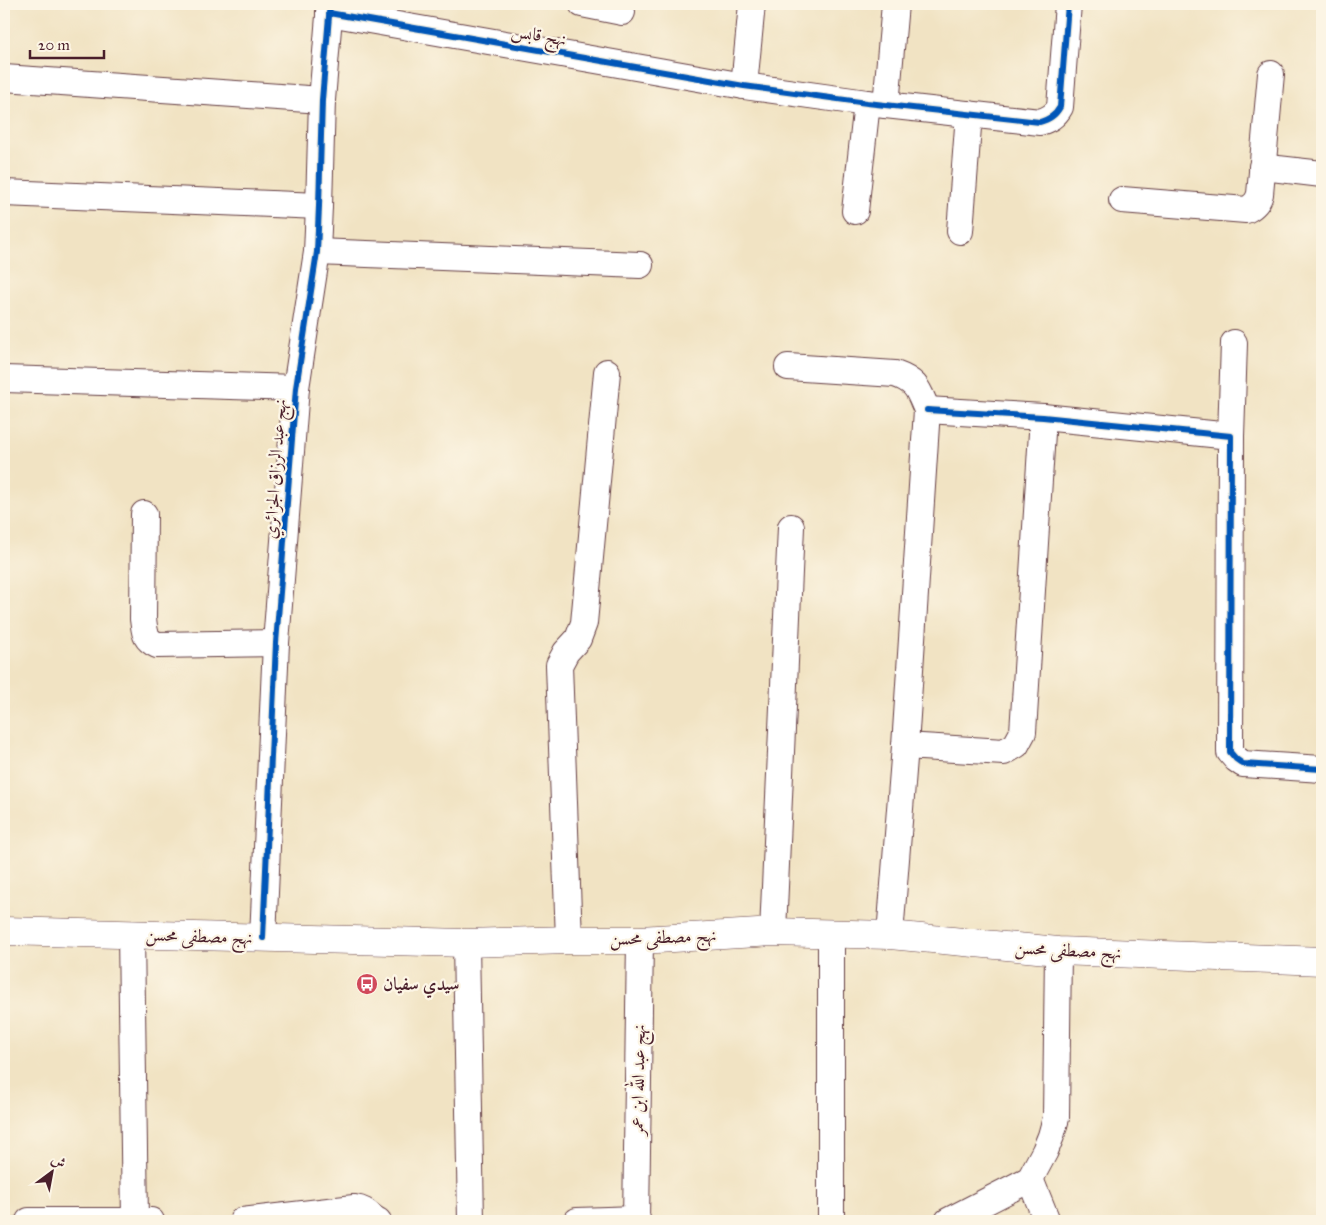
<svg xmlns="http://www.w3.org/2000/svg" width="1326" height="1225" viewBox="0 0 1326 1225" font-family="'IM FELL Great Primer',Amiri,serif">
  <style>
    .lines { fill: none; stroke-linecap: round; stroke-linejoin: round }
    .minor-casing { stroke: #633c42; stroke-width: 28 }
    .major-casing { stroke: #633c42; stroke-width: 29 }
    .minor { stroke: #fff; stroke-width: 26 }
    .major { stroke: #fff; stroke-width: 28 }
    .cycleway-casing { stroke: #fcf5e5; stroke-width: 9 }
    .cycleway { stroke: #0057b8; stroke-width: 6 }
    .labels { text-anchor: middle; stroke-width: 4.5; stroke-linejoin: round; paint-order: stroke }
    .street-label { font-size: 18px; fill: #4a1f2b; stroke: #fcf5e5 }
    .poi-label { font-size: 18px; font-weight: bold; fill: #4a1f2b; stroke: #fcf5e5; text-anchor: start }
  </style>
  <rect width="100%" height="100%" fill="#fcf5e5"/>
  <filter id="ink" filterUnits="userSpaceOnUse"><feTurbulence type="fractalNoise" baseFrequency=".02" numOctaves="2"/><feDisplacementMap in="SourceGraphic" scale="10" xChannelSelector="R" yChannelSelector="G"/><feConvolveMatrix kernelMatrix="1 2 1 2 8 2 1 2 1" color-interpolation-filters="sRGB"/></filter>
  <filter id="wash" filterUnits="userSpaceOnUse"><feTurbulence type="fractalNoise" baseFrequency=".0096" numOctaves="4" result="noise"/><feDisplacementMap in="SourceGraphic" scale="20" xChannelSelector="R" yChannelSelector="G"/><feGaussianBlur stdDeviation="1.12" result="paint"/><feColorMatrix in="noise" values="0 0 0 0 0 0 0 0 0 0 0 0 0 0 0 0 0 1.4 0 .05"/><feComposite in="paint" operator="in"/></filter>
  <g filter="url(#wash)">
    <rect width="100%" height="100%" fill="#f1e3c3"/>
  </g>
  <g filter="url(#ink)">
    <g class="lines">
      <!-- minor casing -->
      <g class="minor-casing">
        <g id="minor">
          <polyline points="582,4 622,12"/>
          <path d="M329,13L744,86L867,103L1040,122C1049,119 1055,116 1060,107L1068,4"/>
          <polyline points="4,78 322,100"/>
          <polyline points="744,86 752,4"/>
          <polyline points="886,105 895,4"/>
          <polyline points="1262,167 1322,174"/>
          <polyline points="4,193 319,206"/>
          <path d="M1122,200L1246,210C1254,206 1258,202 1260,194L1271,74"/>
          <polyline points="855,211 867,103"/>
          <polyline points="960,231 969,114"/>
          <polyline points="317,252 640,265"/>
          <path d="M788,367L895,374C918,382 918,390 927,410L905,746L890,935"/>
          <polyline points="4,379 296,388"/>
          <polyline points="927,410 1043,417 1231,436 1230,752 1236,759 1243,764 1322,769"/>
          <polyline points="1231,436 1234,343"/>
          <path d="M144,514L143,619C145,632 144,639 157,645L276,643"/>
          <polyline points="905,746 1004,752 1016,745 1023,732 1043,417"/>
          <polyline points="773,932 791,527"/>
          <polyline points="131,934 135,1221"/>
          <polyline points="263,938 276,643 296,388 317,252 319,206 322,100 330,4"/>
          <polyline points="569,940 559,665 566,652 578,639 584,623 607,372"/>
          <polyline points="466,943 471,1221"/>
          <polyline points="1030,1179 1047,1221"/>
          <polyline points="29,1221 151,1221"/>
          <path d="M242,1221L354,1208C369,1210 367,1216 378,1221"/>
          <polyline points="577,1221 637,1219"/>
          <polyline points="636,1221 640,940"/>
          <polyline points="831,1221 831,934"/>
          <polyline points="948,1221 1030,1179 1045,1151 1051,1136 1056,1118 1058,951"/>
        </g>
      </g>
      <!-- major casing -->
      <g class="major-casing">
        <polyline id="major" points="4,931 466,943 569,940 640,940 773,932 890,935 1058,951 1322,961"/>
      </g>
      <!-- minor -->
      <use href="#minor" class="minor"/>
      <!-- major -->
      <use href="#major" class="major"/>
      <!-- cycleway casing -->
      <g class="cycleway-casing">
        <g id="cycleway">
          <path d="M329,13L744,86L867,103L1040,122C1049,119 1055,116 1060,107L1068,4"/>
          <polyline points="927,410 1043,417 1231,436 1230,752 1236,759 1243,764 1322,769"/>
          <polyline points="263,938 276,643 296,388 317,252 319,206 322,100 330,4"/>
        </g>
      </g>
      <!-- cycleway -->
      <use href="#cycleway" class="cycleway"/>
    </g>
  </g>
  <!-- icons -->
  <defs>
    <g id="bus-disc" transform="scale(1.125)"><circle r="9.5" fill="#d1495b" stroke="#fcf5e5"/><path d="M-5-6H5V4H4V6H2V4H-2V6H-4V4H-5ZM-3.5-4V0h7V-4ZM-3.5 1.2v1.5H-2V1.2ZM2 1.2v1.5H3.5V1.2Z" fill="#fff"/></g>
  </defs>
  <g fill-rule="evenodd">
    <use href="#bus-disc" x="367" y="984"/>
  </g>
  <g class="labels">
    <!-- street labels -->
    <g class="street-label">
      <text transform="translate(539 35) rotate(10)" y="6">نهج قابس</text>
      <text transform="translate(275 469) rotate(-86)" y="6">نهج عبد الرزاق الجزائري</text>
      <text transform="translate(199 936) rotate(2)" y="6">نهج مصطفى محسن</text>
      <text transform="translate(663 937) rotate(-2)" y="6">نهج مصطفى محسن</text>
      <text transform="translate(1068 950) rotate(3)" y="6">نهج مصطفى محسن</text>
      <text transform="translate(638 1080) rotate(-89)" y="6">نهج عبد الله ابن عمر</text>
    </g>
    <!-- poi labels -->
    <g class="poi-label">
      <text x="383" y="990">سيدي سفيان</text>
    </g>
  </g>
  <!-- margin -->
  <rect width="1326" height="1225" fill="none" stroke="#fcf5e5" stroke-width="20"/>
  <!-- north arrow -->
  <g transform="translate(52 1172) rotate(32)" stroke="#fcf5e5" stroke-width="4" paint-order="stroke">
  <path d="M0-4L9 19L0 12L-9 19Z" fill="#4a1f2b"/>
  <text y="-8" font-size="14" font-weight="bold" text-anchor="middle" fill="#4a1f2b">ش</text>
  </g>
  <!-- scale -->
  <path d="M30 50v8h74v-8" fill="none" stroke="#4a1f2b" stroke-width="2.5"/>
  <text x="38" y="50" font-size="15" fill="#4a1f2b" stroke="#fcf5e5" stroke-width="4" paint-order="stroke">20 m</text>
</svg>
